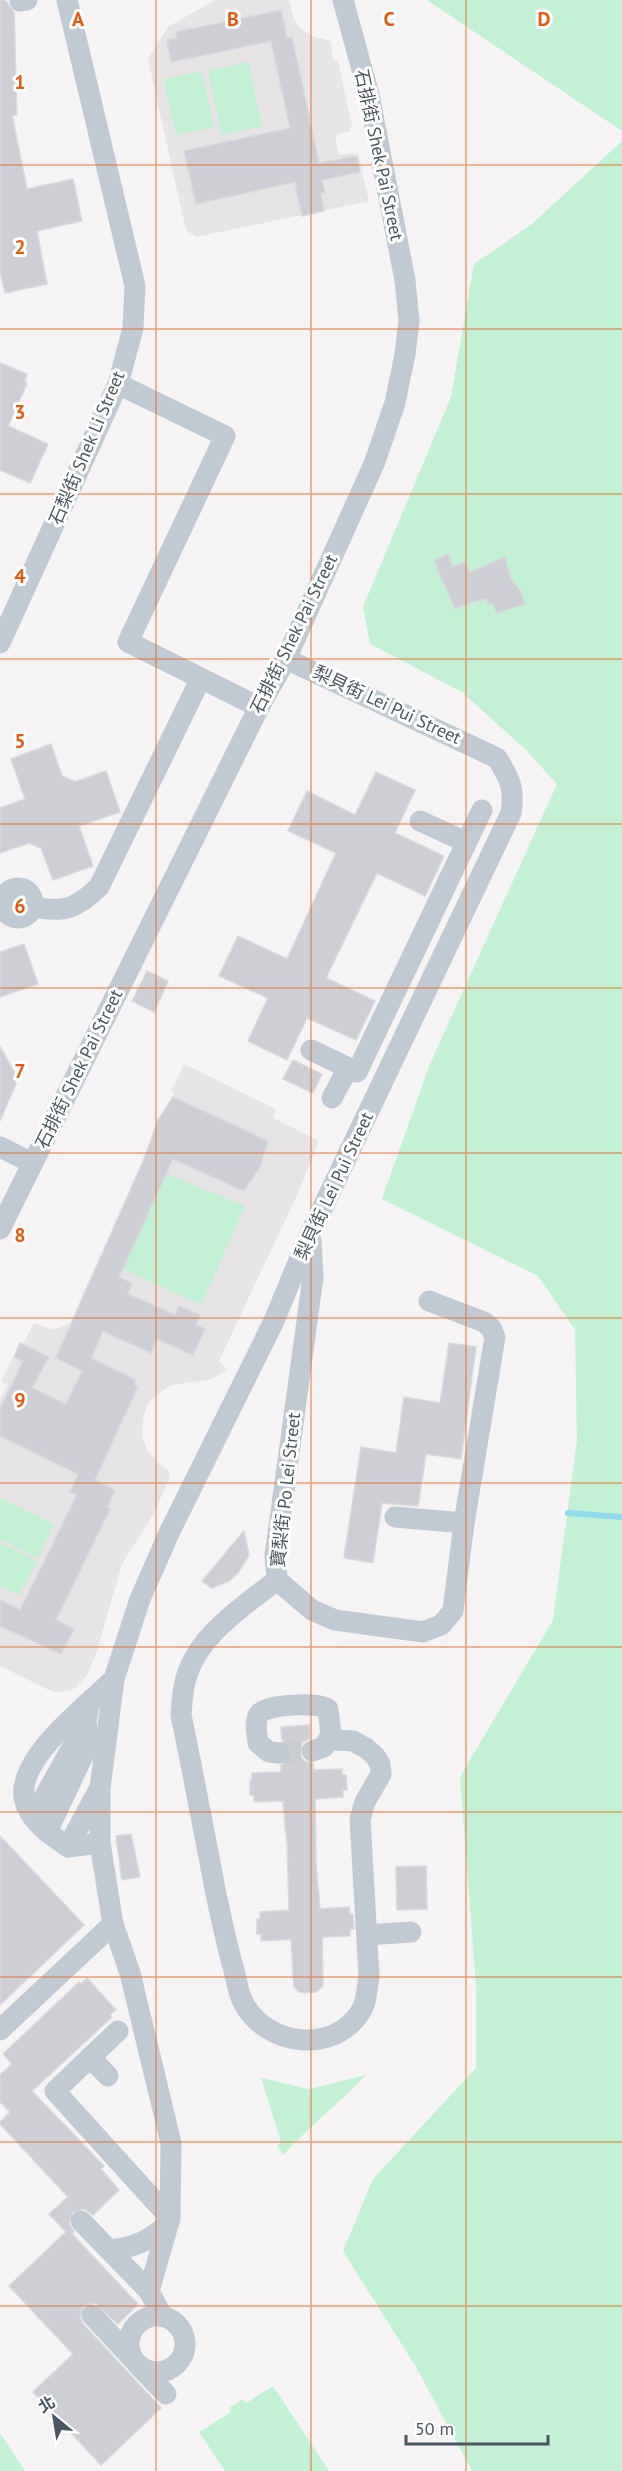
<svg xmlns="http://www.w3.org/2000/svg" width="622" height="2471" viewBox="0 0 622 2471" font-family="'PT Sans','Noto Sans TC',sans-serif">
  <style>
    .education { fill: #e6e4e5 }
    .green { fill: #c3f1d5 }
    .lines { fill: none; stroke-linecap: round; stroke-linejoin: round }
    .stream { stroke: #90daee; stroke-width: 6 }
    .building { fill: #cdcfd5; stroke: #d7d9de; stroke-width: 1.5 }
    .minor-tunnel { stroke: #caccce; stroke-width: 21; stroke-dasharray: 21 10; stroke-linecap: butt }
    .minor { stroke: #c1cad2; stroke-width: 21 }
    .grid { fill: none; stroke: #e8590c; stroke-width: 1.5; stroke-opacity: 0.55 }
    .labels { text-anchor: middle; stroke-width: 6; stroke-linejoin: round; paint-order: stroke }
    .street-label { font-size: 18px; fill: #4a5661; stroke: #fff }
    .grid-label { font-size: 20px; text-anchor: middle; font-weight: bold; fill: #e8590c; stroke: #fff; stroke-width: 6; stroke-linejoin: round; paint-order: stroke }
  </style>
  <rect width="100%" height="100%" fill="#f5f3f3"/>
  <!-- education -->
  <g class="education">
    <polygon points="215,0 289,0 293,17 300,28 314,37 331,41 333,60 338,61 352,126 350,131 335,135 339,155 353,153 359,158 369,201 196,237 186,230 148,59 168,27"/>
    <polygon points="184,1064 276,1109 273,1118 319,1141 297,1195 219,1361 226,1369 222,1374 209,1380 171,1385 156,1395 147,1405 143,1419 142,1436 147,1450 158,1463 169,1471 170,1477 153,1515 122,1564 96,1654 87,1675 77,1687 69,1691 53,1692 0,1666 0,1399 7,1385 1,1382 20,1343 23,1344 34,1323 52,1329 59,1328 70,1323 173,1097 174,1093 171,1092"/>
  </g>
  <!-- green -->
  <g class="green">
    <polygon points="427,0 622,0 622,131"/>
    <polygon points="248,62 262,126 222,135 208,71"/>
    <polygon points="202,71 214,127 176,135 164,79"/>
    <polygon points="622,141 622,2471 472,2471 416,2367 343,2251 373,2179 476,2068 476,1986 460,1777 553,1620 577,1440 575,1330 538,1276 382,1199 429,1066 557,784 525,749 462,692 370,644 363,607 451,397 474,264 532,224"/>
    <polygon points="166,1174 245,1206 201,1305 123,1269"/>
    <polygon points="0,1498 54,1524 38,1558 0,1539"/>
    <polygon points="0,1543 37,1561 19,1595 0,1586"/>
    <path d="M366,2075C339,2103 309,2127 283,2155L277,2146L281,2142L261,2078L309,2089Z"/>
    <polygon points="273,2386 329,2471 225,2471 199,2432 231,2412 229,2408 243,2399 246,2403"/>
    <polygon points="0,2433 25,2471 0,2471"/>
  </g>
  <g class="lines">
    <!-- stream -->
    <polyline class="stream" points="568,1513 622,1517"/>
  </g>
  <!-- building -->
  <g class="building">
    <polygon points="0,0 5,0 14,12 17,115 12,115 27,189 73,179 82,221 37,231 47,284 5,293 0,271"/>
    <polygon points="281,10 287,38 292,37 319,163 357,156 360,172 322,180 325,192 321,193 324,211 302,216 295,182 196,204 184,151 290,128 271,41 171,62 167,40 177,38 176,32"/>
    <polygon points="0,363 27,374 25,381 27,384 8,426 48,444 30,483 0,470"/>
    <polygon points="448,554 453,567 465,562 470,572 505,557 511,579 521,592 525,604 497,613 492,603 488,604 486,599 472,602 455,609 434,561"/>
    <polygon points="51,744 62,776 75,782 106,771 120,812 79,826 93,866 53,880 41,848 29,843 0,853 0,808 25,799 11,759"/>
    <polygon points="376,772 415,790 395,833 444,856 425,896 377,873 326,978 375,1001 356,1040 307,1018 287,1060 248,1041 268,998 219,976 238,936 287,959 336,853 288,831 307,791 355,815"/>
    <polygon points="24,944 38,984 0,997 0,952"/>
    <polygon points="147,971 168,981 154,1012 132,1001"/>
    <polygon points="0,1047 14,1071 16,1084 0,1121"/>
    <polygon points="293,1060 322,1074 313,1093 283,1079"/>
    <polygon points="173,1097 268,1141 260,1167 244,1191 173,1159 119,1277 132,1283 128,1294 175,1315 179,1306 200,1315 196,1325 205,1329 193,1355 157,1339 151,1353 103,1331 91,1358 136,1380 134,1384 138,1386 95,1480 115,1490 107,1508 110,1509 56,1620 74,1629 61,1654 0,1626 0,1600 20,1610 77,1495 70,1492 78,1474 0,1436 0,1409 23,1361 14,1357 20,1343 49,1357 32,1388 66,1404 82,1371 56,1358 144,1159 158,1120"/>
    <polygon points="449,1343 476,1347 461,1459 426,1454 418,1506 382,1503 373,1563 344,1558 361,1447 396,1453 404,1397 440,1403"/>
    <polygon points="244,1531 249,1555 238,1573 229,1581 212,1588 202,1581"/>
    <polygon points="309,1725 310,1738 302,1743 300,1756 304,1761 313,1763 313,1770 342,1769 342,1775 346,1775 347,1790 343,1790 343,1797 315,1799 316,1864 320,1909 349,1907 350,1914 353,1914 354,1929 350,1929 350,1936 322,1937 323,1986 316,1992 304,1993 299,1992 294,1987 291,1939 261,1941 261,1934 257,1934 257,1919 260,1919 260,1912 289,1910 287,1845 283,1801 254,1802 254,1795 250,1795 250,1780 252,1780 252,1773 281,1772 281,1765 291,1760 292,1748 282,1740 281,1727"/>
    <polygon points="131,1834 140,1877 122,1880 116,1836"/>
    <polygon points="0,1836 84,1925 0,2005"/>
    <polygon points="426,1866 427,1909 397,1910 396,1867"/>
    <polygon points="87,1978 116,2010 110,2015 112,2017 32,2091 104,2166 101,2169 119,2190 93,2215 84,2209 73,2212 69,2224 74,2232 72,2234 138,2304 118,2324 95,2303 83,2306 80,2317 83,2324 161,2408 101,2465 33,2392 73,2354 9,2286 66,2232 49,2214 68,2197 0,2124 0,2122 10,2112 0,2102 0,2075 12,2064 3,2054 79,1982 81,1984"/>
  </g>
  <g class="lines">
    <!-- minor-tunnel -->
    <polyline class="minor-tunnel" points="280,1753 312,1751"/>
    <!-- minor -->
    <g class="minor">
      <polyline points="20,1 27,0"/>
      <polyline points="118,384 225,436 128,642 259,707"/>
      <polyline points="0,643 118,384 133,328 135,286 67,0"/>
      <polyline points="420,821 466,842"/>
      <circle cx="18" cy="903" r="15"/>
      <path d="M32,907C65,913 75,909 99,887L200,680"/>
      <polyline points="311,1050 357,1072 482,810"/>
      <polyline points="332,1098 348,1068"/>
      <polyline points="0,1147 32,1163"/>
      <polyline points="0,1229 259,707 286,659 374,464 395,403 405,354 409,321 405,280 369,95 343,0"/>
      <polyline points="311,1241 313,1277 275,1556 277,1580 312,1610 335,1620 423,1632 441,1625 453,1611 464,1523 495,1337 491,1328 484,1322 429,1301"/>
      <polyline points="395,1517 464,1523"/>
      <path d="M277,1580C241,1608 192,1639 184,1687C182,1696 182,1706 181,1715C193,1773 204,1831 215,1889C221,1918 227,1946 235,1974C237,1984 239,1995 244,2004C267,2046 334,2055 361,2011C367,2002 367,1987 369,1976L360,1819L365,1802L381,1774L380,1764L375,1756L366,1748L353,1741L337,1740L331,1735L328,1709C318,1702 266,1704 259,1714C254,1721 257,1735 258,1743L269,1752L280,1753"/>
      <polyline points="312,1751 324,1747 331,1735"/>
      <polyline points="33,1817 78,1737"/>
      <polyline points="47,1832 88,1745 86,1722 89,1704"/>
      <path d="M100,1843L68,1847C51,1835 34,1824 26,1805C9,1763 89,1704 114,1679"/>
      <polyline points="68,1847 98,1791"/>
      <polyline points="367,1935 411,1932"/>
      <polyline points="0,2030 113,1924"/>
      <polyline points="118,2031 55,2091 170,2218"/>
      <polyline points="90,2057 108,2076"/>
      <polyline points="81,2221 149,2291"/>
      <path d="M109,2250C134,2248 151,2240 169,2223"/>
      <polyline points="92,2315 133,2359"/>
      <circle cx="157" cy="2344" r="28"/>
      <path d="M162,2316L149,2291L170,2218L171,2143L130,1973L113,1924L100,1843V1788L114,1679L140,1599L170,1531L273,1323L310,1234L511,813C515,789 510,779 497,758L286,659"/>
      <polyline points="140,2367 166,2394"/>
    </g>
  </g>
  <!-- grid -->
  <path class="grid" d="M156,0V2471M311,0V2471M466,0V2471M0,165H622M0,329H622M0,494H622M0,659H622M0,824H622M0,988H622M0,1153H622M0,1318H622M0,1483H622M0,1647H622M0,1812H622M0,1977H622M0,2142H622M0,2306H622"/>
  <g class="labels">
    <!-- street labels -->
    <g class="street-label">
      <text transform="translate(379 155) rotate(78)" y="6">石排街 Shek Pai Street</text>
      <text transform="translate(87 448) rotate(-67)" y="6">石梨街 Shek Li Street</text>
      <text transform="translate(294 634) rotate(-64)" y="6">石排街 Shek Pai Street</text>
      <text transform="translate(387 705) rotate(25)" y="6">梨貝街 Lei Pui Street</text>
      <text transform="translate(79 1069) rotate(-64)" y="6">石排街 Shek Pai Street</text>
      <text transform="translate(334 1186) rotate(-65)" y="6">梨貝街 Lei Pui Street</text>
      <text transform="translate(286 1490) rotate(-84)" y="6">寶梨街 Po Lei Street</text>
    </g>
  </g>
  <g class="grid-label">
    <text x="78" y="26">A</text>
    <text x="233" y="26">B</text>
    <text x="389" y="26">C</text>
    <text x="544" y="26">D</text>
    <text x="20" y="89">1</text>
    <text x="20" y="254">2</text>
    <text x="20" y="419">3</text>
    <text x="20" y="583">4</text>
    <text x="20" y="748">5</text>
    <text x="20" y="913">6</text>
    <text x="20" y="1078">7</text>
    <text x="20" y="1242">8</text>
    <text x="20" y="1407">9</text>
  </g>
  <!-- north arrow -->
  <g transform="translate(54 2417) rotate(330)" stroke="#ffffff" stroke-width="4.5" paint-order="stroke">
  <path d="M0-4.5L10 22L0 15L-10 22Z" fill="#4a5661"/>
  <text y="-9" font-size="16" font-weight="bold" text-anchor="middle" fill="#4a5661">北</text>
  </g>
  <!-- scale -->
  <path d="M406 2435v9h142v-9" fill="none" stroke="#4a5661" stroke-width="3"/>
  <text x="415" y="2435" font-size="18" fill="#4a5661" stroke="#ffffff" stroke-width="4.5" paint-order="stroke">50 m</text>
</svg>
